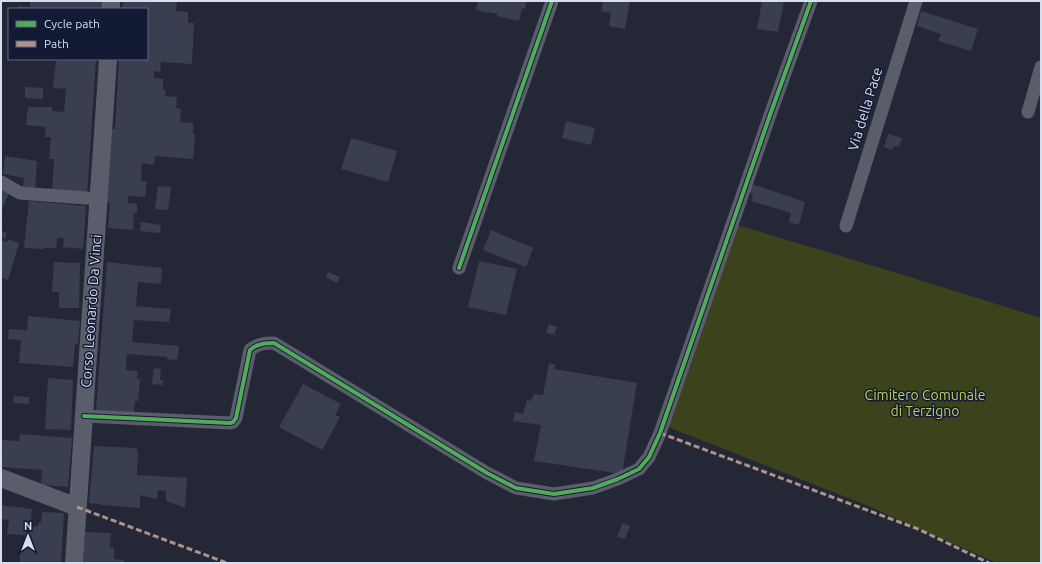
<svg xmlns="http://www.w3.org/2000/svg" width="1042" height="564" viewBox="0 0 1042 564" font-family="Ubuntu,sans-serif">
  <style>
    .green { fill: #3c431c }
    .building { fill: #393e51 }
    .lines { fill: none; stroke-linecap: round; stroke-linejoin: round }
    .street { stroke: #5a5e6a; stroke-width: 13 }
    .secondary { stroke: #5a5e6a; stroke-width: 18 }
    .quiet { stroke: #af9288; stroke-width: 3; stroke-dasharray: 6 3; stroke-linecap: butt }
    .cycleway-casing { stroke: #131b34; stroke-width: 6 }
    .cycleway { stroke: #51ab58; stroke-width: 4 }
    .labels { text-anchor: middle; stroke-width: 3; stroke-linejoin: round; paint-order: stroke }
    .street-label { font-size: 14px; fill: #d7deef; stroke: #131b34 }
    .park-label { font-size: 14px; fill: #bdce5a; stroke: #131b34 }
  </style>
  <rect width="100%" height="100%" fill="#242836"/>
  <!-- green -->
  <polygon class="green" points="737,225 884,269 1041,318 1041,563 997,563 866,505 668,427"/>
  <!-- building -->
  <g class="building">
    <polygon points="30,1 102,1 102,9 18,9 18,6 30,7"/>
    <polygon points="123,1 177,1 176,11 188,12 188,23 194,23 192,64 161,62 160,72 154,71 154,78 163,79 163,90 166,90 165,96 177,97 176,108 181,109 180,122 193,123 193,134 195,134 193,159 155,156 154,165 142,163 141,181 147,181 145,197 128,196 128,203 137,204 137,213 134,213 133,230 108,228 110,203 107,203 112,129 115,129 119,59 147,59 147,9 122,9"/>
    <polygon points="478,1 526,1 525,9 522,8 519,21 497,16 497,14 489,12 488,13 476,10"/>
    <polygon points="603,1 630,1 625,29 609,26 611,13 601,11"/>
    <polygon points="762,1 784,1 778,32 757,29"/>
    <polygon points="921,11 978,29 971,51 938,41 941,34 917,26"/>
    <polygon points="60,59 96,59 87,196 52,193 54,159 49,159 51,137 45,137 46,127 26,125 28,107 52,107 52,111 64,112 66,89 53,88 56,61 60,61"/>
    <polygon points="25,87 43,88 43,99 25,98"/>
    <polygon points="566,121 595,128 591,145 562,138"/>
    <polygon points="888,134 902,138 899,147 894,146 892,150 884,147"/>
    <polygon points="351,138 397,151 388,182 341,169"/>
    <polygon points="5,156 37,161 35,191 22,190 24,178 3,174"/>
    <polygon points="749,183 805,202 799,225 789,222 791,213 751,201 753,194 746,192"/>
    <polygon points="1,186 10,191 1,212"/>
    <polygon points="158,186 171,187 168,210 155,209"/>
    <polygon points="29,201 86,206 83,249 63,247 64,238 57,238 56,248 44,248 44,249 24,248"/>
    <polygon points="141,222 161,225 160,233 140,231"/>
    <polygon points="491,230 533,248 526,267 483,250"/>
    <polygon points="1,231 7,233 5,239 1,237"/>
    <polygon points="8,239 19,243 8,280 1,278 1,240 7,242"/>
    <polygon points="479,261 517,269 506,315 468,307"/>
    <polygon points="54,262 80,263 79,308 59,308 59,292 52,292"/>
    <polygon points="107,262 162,268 161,284 138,282 136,306 171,309 169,322 134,320 132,342 179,346 177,360 167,359 167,357 127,354 126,370 138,371 137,379 140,379 138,401 135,401 134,414 96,411"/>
    <polygon points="328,272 340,277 337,283 326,277"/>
    <polygon points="28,316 80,321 78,344 75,344 73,367 19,363 21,340 8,339 9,329 27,330"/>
    <polygon points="549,324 557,327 554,335 546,333"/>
    <polygon points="549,363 556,365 554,369 637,383 622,474 534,461 541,425 513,421 515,412 523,414 527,400 531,401 534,394 543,395"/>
    <polygon points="154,368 161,369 160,380 163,380 163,385 152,384"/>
    <polygon points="48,378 73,380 71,430 45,429"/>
    <polygon points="303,384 341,404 335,415 340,417 322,450 279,427"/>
    <polygon points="14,396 29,397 29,404 13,403"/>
    <polygon points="20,434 72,438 68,487 41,485 42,470 1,467 3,451 1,451 1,440 19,441"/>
    <polygon points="94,446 137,448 137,452 138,452 137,475 187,478 185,508 166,501 166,491 158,490 157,499 140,495 140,508 101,505 101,504 89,503"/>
    <polygon points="1,505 32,509 30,529 34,526 38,526 38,523 41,523 42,512 64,513 61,563 20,563 20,552 23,549 25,535 7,534 9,520 1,519"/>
    <polygon points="622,523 630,526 625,539 617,537"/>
    <polygon points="85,532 111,533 110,548 114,547 114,559 124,560 124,563 83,563"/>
  </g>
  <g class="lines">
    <!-- street -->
    <g class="street">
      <polyline points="1028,112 1041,67"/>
      <polyline points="1,182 20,193 98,199"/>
      <polyline points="846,226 916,1"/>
      <polyline points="459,268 552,1"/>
      <path d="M84,416L230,423L233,422L236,418L250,350C257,344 264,343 274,343L487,473L516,488L554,494L593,488L618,479L639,469L649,457L660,433L770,115L811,1"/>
    </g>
    <!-- secondary -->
    <g class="secondary">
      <polyline points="111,9 111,1"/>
      <polyline points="1,478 77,507"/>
      <polyline points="74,563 108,59"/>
    </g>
    <!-- quiet -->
    <g class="quiet">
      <polyline points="660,433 918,529 989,563"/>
      <polyline points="77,507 227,563"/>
    </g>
    <!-- cycleway casing -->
    <g class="cycleway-casing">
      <g id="cycleway">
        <polyline points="459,268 552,1"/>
        <path d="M84,416L230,423L233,422L236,418L250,350C257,344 264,343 274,343L487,473L516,488L554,494L593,488L618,479L639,469L649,457L660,433L770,115L811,1"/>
      </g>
    </g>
    <!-- cycleway -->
    <use href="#cycleway" class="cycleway"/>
  </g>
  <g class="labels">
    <!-- street labels -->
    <g class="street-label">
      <text transform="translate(865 109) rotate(-73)" y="5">Via della Pace</text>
      <text transform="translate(91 311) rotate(-86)" y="5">Corso Leonardo Da Vinci</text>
    </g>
    <!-- park labels -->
    <g class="park-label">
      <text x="925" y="400">Cimitero Comunale<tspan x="925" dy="16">di Terzigno</tspan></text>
    </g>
  </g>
  <!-- border -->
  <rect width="1042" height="564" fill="none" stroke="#d7deef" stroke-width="4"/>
  <!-- legend -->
  <rect x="8" y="8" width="140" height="52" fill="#131b34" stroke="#61697f"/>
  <rect x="16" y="21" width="20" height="6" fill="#51ab58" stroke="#61697f"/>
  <text x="44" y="28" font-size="12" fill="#d7deef">Cycle path</text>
  <rect x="16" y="41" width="20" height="6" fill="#af9288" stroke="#61697f"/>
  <text x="44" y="48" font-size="12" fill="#d7deef">Path</text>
  <!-- north arrow -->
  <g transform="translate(28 536)" stroke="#131b34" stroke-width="3" paint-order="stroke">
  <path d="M0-3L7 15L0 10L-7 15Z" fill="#d7deef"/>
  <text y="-6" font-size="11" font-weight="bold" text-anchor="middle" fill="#d7deef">N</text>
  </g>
</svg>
